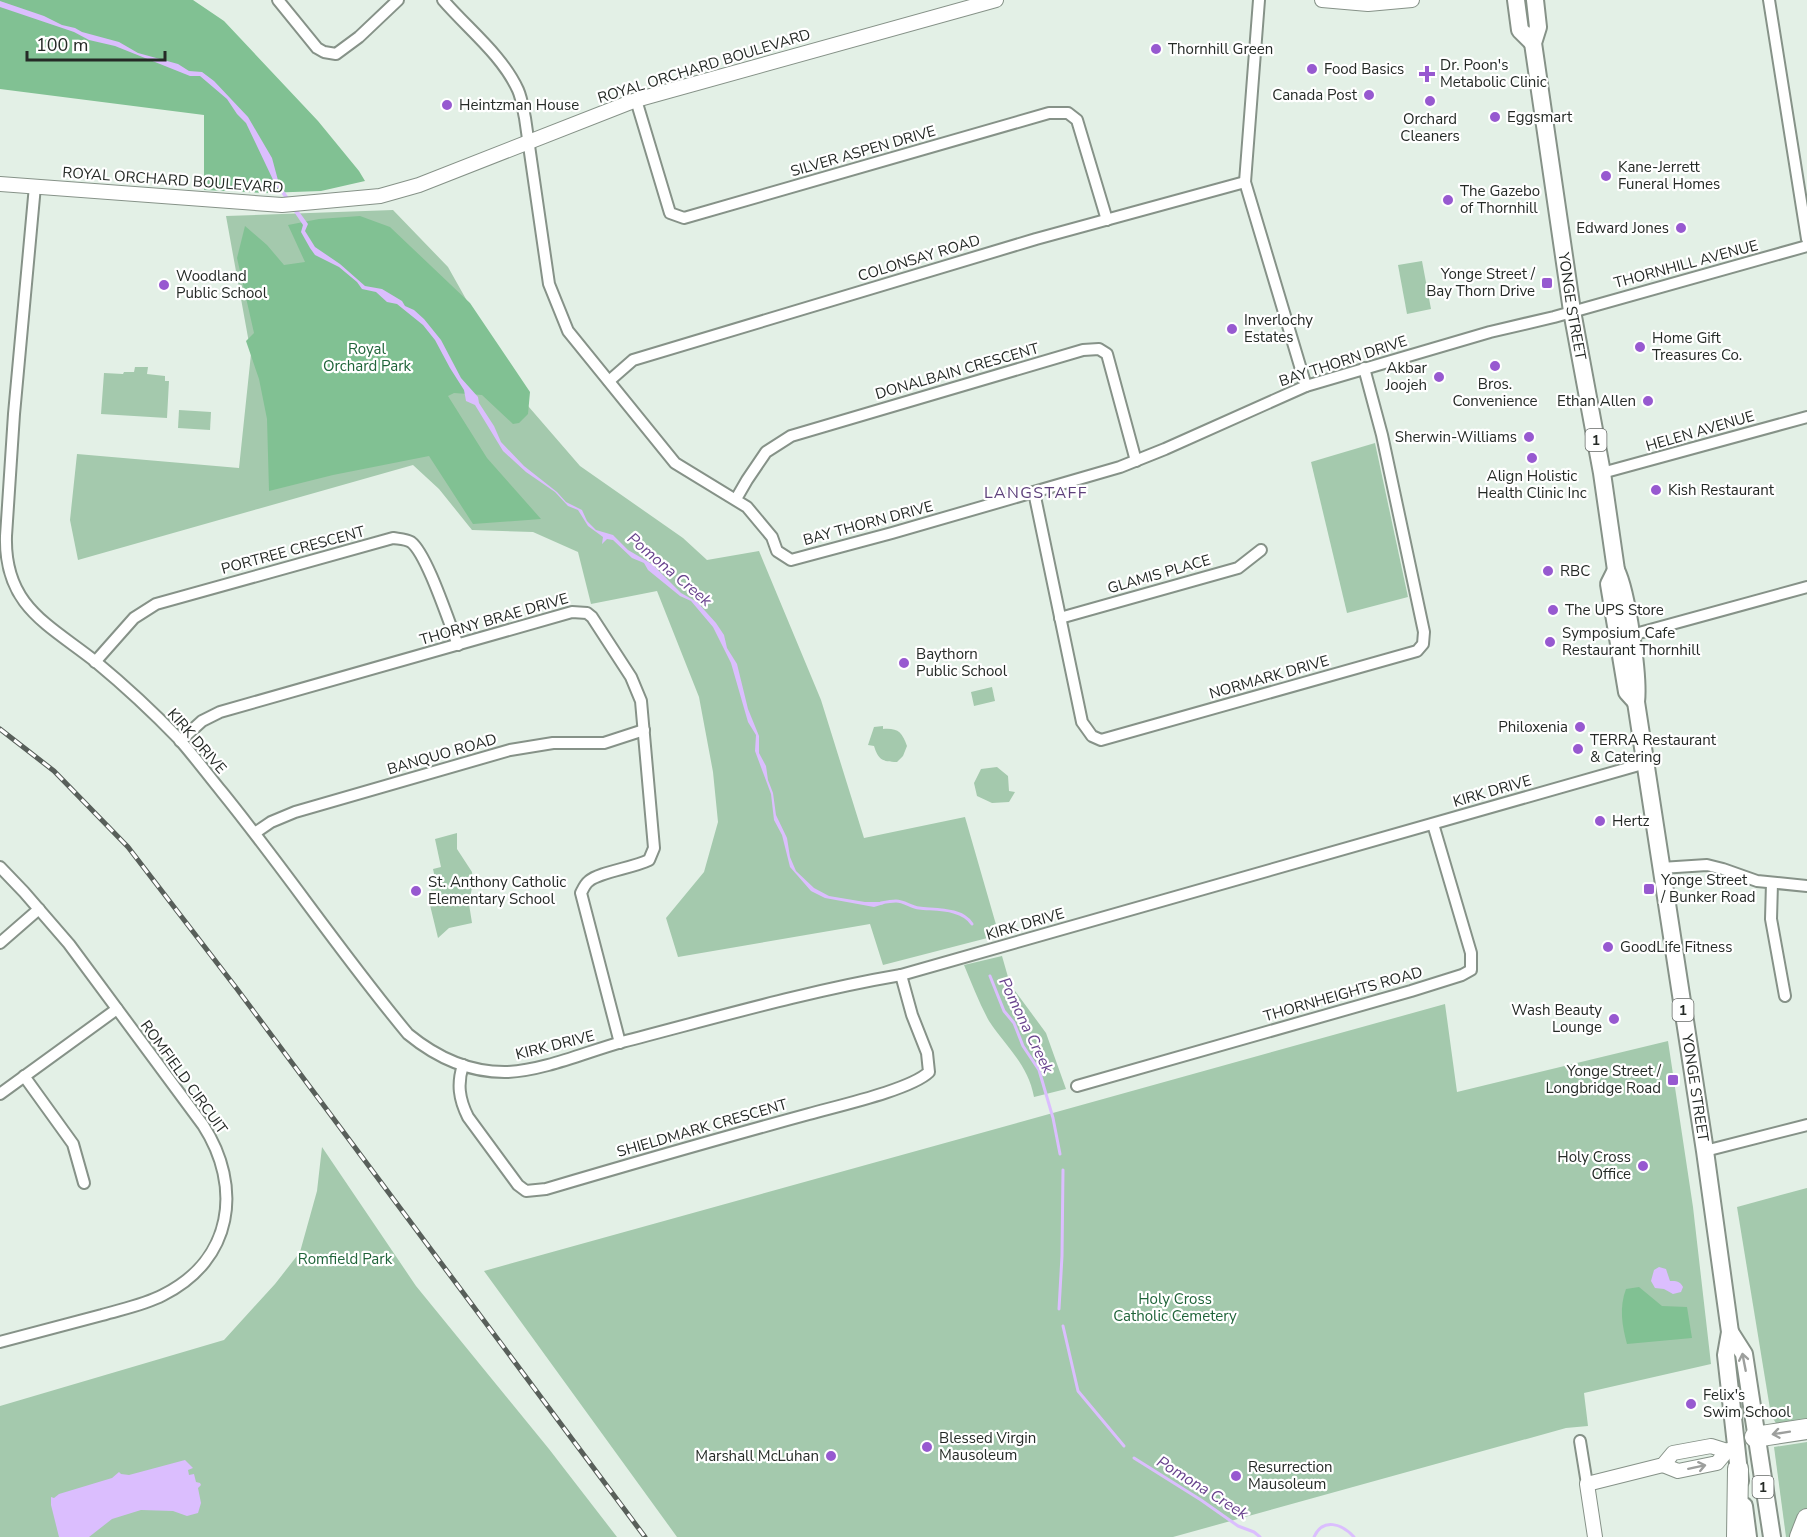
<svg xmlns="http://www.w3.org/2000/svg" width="1807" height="1537" viewBox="0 0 1807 1537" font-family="'Nunito Sans',sans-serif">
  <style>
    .green { fill: #a4c9ad }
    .forest { fill: #81c193 }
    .water { fill: #dbbefe }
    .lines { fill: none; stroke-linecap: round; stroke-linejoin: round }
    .stream { stroke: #dbbefe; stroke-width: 3 }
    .minor-casing { stroke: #869288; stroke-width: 14 }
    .tertiary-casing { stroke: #869288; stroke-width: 16 }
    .primary-casing { stroke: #869288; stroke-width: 20 }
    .motorway-casing { stroke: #869288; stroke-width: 22 }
    .minor { stroke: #fff; stroke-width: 10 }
    .tertiary { stroke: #fff; stroke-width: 14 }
    .primary { stroke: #fff; stroke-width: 16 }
    .motorway { stroke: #fff; stroke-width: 20 }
    .rail-casing { stroke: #585f5a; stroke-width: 5 }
    .rail { stroke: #fff; stroke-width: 3; stroke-dasharray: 9; stroke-linecap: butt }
    .oneway { stroke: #9d9f9d }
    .poi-dot { fill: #9759d0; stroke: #fff; stroke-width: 2 }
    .labels { text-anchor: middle; stroke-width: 4.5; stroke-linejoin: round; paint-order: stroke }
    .shield { fill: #fff; stroke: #666a67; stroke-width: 1.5 }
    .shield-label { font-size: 14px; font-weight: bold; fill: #252a26 }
    .poi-label { font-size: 15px; fill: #252a26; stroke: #fff; text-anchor: start }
    .street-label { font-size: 15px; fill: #252a26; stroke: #fff }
    .park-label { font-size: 15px; fill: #1f6439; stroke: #fff }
    .neighbourhood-label { font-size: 16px; letter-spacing: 1.5px; fill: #5d407b; stroke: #fff }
    .water-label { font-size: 16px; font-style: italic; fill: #68428d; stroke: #fff }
  </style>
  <rect width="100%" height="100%" fill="#e3f0e6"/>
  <!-- green -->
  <g class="green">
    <polygon points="393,210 448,267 522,399 580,466 683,538 707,560 759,551 821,700 864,838 965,817 999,935 883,965 870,924 678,957 666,918 704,872 718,822 713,772 699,697 657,591 591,604 578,552 533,532 472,530 439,489 413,465 78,560 70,520 77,454 239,468 251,354 226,216"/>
    <polygon points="1422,261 1431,309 1407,314 1398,265"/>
    <polygon points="135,367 148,367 147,374 165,376 165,381 169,381 167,418 101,414 104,373 123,374 124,372 134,372"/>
    <polygon points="179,410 211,412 210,430 178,428"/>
    <polygon points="1375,443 1408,597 1347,613 1311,462"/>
    <polygon points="992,687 995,701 974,706 971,692"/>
    <path d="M883,726V729C898,728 902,732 907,746L903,756L897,762C882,762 878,759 874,746L868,745L874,727Z"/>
    <polygon points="997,767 1008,776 1009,791 1015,792 1009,802 992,803 977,796 974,783 981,769"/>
    <polygon points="457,833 457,849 472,872 473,882 469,904 472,923 449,928 438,938 429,901 433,899 431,889 437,887 433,869 441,867 435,839"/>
    <path d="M1002,956L1010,984L1046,1033L1066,1089L1034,1097C1028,1064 1006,1047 989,1021C979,1003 972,984 964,965Z"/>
    <polygon points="1445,1004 1457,1092 1668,1041 1693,1207 1711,1364 1584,1393 1588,1426 1566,1428 1173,1537 677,1537 484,1271"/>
    <polygon points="322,1147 416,1286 549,1449 617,1537 0,1537 0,1406 224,1340 275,1284 300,1252 317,1191"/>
    <polygon points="1807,1188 1807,1424 1777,1425 1771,1415 1737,1207"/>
    <polygon points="1807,1442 1807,1508 1790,1537 1786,1537 1774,1447"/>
  </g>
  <!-- forest -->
  <g class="forest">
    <polygon points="0,0 193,0 224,21 318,121 359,171 365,181 321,191 265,193 204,190 204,115 0,89"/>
    <polygon points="360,216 390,227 470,303 530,392 528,414 519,423 513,424 482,395 454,393 448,396 487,458 541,519 473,524 429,456 333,475 269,491 267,419 259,379 246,341 254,333 237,258 245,226 267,245 284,265 305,262 288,225 319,219"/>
    <path d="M1639,1287L1662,1306L1687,1307L1692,1338L1627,1344C1622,1326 1619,1307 1626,1289Z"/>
  </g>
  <!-- water -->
  <g class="water">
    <polygon points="0,1 44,16 62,25 75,28 82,32 119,42 138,53 178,64 189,71 202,72 214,81 248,117 272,158 279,184 308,224 305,231 315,247 340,264 365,286 382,289 402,301 405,306 414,310 424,319 441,340 461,378 478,397 479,403 494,426 501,442 524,466 557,492 566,502 582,510 587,521 596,530 613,535 628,550 652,564 681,593 697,602 716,623 724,635 727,648 737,664 748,709 759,736 759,753 766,766 768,780 773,793 776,815 787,838 790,857 796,871 814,888 829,896 865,902 884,902 884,904 874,907 825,898 811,891 790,867 782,835 774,820 771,794 755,751 756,735 748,722 731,663 713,627 691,601 680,596 648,570 644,563 632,558 613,540 607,539 602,544 603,537 588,526 578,510 568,506 555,492 526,472 503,451 475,405 466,401 464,390 450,368 435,340 423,325 397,304 387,302 376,292 362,289 357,282 339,267 315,255 310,248 301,232 303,225 275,184 246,123 237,114 227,99 200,76 190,76 115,46 89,40 74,32 0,7"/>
    <path d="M1659,1267L1666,1269L1670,1281C1676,1281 1680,1281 1683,1287L1681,1292L1673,1294L1664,1289L1655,1288L1651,1281L1654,1270Z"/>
    <polygon points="185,1460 193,1468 188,1470 189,1475 194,1474 196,1482 200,1483 201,1485 198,1488 201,1503 198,1513 187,1516 173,1511 141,1510 112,1519 89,1537 59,1537 51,1505 51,1497 54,1498 59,1494 112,1478 119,1472 121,1474 129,1475"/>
  </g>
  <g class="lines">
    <!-- stream -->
    <g class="stream">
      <path d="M881,903C886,902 891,901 896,901C904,901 911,907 919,908C936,910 962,908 972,924"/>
      <polyline points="990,976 1004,1011 1014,1023 1023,1046 1039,1070 1053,1118 1060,1154"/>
      <polyline points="1059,1309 1062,1256 1063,1170"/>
      <polyline points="1063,1326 1078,1391 1124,1446"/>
      <polyline points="1134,1458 1201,1500 1238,1526 1254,1532 1260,1537"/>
      <path d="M1314,1537C1323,1517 1342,1524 1354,1537"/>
    </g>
    <!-- minor casing -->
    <g class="minor-casing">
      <g id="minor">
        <polyline points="278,0 317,48 324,52 336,54 359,37 398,0"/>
        <path d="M443,0C468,29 502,55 518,90C522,99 523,109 525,118L549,284L568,331L675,463L747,507L772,537L777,551L791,560L892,533L1120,467L1165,449L1306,386L1490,332L1554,317L1807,246"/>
        <polyline points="1259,0 1245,182 1306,386"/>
        <polyline points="1769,0 1807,239"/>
        <polyline points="636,100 670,213 684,218 1049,113 1068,113 1077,120 1107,220"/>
        <path d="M35,186L14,414L6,536C4,606 48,624 96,662C125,686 153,712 179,739C194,756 208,775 222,792C286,871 343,956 408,1034C436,1057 470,1073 508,1072C545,1070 586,1052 622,1042C715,1018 807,991 901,975L1646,763"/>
        <polyline points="609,381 633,360 1036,239 1245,182"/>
        <polyline points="1602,473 1807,417"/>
        <polyline points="1034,492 1082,722 1092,736 1101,740 1417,651 1423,644 1424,632 1382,435 1364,368"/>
        <polyline points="736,499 747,480 766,452 791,436 1083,350 1099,349 1107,354 1136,461"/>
        <polyline points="1060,618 1238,568 1261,550"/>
        <polyline points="1628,636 1807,587"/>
        <path d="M95,662L134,618L156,604L393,538C399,539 406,539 411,542C427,554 449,623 458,645"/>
        <path d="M180,741L202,721L220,712L572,612L587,613L592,617L631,677L641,701L654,848L649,860C633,868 599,872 589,881C585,884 583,889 581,893L620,1043"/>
        <polyline points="255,833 271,822 295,812 510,750 553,743 604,743 644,730"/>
        <path d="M0,867L24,892L69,944L203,1125C243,1187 233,1260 163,1295C144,1305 122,1309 102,1315C68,1324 34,1333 0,1342"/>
        <polyline points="1661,868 1707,865 1723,869 1757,881 1807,886"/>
        <polyline points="1772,883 1771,919 1785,996"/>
        <polyline points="0,943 39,909"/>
        <path d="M463,1065C457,1084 459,1099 468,1117L518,1185L526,1191L546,1189C634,1163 721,1138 809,1114C837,1106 910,1090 929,1072L927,1053L912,1015L901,975"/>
        <polyline points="24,1076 73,1144 84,1183"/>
        <polyline points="1077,1086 1411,991 1462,975 1471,970 1471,953 1433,824"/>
        <polyline points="0,1094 117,1009"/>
        <polyline points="1705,1151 1807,1125"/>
        <polyline points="1580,1441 1587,1484"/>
      </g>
    </g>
    <!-- tertiary casing -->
    <g class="tertiary-casing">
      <g id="tertiary">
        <polyline points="1322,0 1368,4 1412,0"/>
        <polyline points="0,184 282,205 380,196 419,185 636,100 996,0"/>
        <polyline points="1663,1465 1678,1471 1717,1463 1727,1451 1734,1448"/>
        <polyline points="1595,1537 1587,1484 1663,1465 1673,1453 1711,1446 1727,1451"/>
      </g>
    </g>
    <!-- primary casing -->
    <g class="primary-casing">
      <g id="primary">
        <polyline points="1516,0 1520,30 1533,43"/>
        <path id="s1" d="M1535,0L1538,27L1533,43L1572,311L1602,473L1616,570C1627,592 1639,677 1636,702L1705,1151L1730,1332L1726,1355L1740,1481"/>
        <polyline points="1616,570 1609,584 1627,692 1636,702"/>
        <polyline points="1730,1332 1744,1354 1772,1537"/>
        <polyline points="1744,1506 1748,1537"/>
      </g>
    </g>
    <!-- motorway casing -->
    <g class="motorway-casing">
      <g id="motorway">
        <polyline points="1755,1437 1807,1429"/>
        <polyline points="1737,1537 1738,1469"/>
        <polyline points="1800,1537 1807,1519"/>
      </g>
    </g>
    <!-- minor -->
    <use href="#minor" class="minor"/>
    <!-- tertiary -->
    <use href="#tertiary" class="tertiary"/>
    <!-- primary -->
    <use href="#primary" class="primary"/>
    <!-- motorway -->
    <use href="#motorway" class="motorway"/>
    <!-- rail casing -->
    <g class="rail-casing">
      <polyline id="rail" points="0,729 54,771 128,847 237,989 645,1537"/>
    </g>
    <!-- rail -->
    <use href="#rail" class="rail"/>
  </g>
  <!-- one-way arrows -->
  <defs><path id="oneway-shaft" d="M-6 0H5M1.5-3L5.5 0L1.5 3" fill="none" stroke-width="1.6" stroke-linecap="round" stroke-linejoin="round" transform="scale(1.5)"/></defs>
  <g class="oneway">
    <use href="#oneway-shaft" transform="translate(1744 1362) rotate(-101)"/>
    <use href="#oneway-shaft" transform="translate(1781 1433) rotate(171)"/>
    <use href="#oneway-shaft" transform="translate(1697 1467) rotate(-12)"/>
  </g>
  <!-- markers -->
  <g class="poi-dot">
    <circle cx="1156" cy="49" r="6"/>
    <circle cx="1312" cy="69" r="6"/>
    <path d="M1424 65h6v6h6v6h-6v6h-6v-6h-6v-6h6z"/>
    <circle cx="1369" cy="95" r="6"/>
    <circle cx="1430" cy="101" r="6"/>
    <circle cx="447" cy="105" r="6"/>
    <circle cx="1495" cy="117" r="6"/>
    <circle cx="1606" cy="176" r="6"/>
    <circle cx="1448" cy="200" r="6"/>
    <circle cx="1681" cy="228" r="6"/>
    <rect x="1541" y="277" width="12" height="12" rx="3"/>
    <circle cx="164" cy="285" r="6"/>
    <circle cx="1232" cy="329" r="6"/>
    <circle cx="1640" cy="347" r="6"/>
    <circle cx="1495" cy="366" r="6"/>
    <circle cx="1439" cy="377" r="6"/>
    <circle cx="1648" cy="401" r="6"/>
    <circle cx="1529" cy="437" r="6"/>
    <circle cx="1532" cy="458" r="6"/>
    <circle cx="1656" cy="490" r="6"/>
    <circle cx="1548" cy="571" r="6"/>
    <circle cx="1553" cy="610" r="6"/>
    <circle cx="1550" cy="642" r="6"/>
    <circle cx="904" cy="663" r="6"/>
    <circle cx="1580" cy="727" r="6"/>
    <circle cx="1578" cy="749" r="6"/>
    <circle cx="1600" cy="821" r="6"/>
    <rect x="1643" y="883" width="12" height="12" rx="3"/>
    <circle cx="416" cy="891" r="6"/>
    <circle cx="1608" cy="947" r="6"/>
    <circle cx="1614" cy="1019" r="6"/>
    <rect x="1667" y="1074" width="12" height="12" rx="3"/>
    <circle cx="1643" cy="1166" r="6"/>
    <circle cx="1691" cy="1404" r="6"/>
    <circle cx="927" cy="1447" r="6"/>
    <circle cx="831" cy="1456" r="6"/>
    <circle cx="1236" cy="1476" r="6"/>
  </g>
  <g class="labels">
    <!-- shield labels -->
    <g class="shield">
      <rect x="1585.5" y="429" width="21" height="22" rx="4.5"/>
      <rect x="1672.5" y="999" width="21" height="22" rx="4.5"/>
      <rect x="1752.5" y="1476" width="21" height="22" rx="4.5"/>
    </g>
    <g class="shield-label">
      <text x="1596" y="445">1</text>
      <text x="1683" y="1015">1</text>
      <text x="1763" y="1492">1</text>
    </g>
    <!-- poi labels -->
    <g class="poi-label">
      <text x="1168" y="54">Thornhill Green</text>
      <text x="1440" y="70">Dr. Poon's<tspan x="1440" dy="17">Metabolic Clinic</tspan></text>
      <text x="1324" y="74">Food Basics</text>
      <text x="1357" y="100" text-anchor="end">Canada Post</text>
      <text x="459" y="110">Heintzman House</text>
      <text x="1507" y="122">Eggsmart</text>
      <text x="1430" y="124" text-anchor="middle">Orchard<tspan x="1430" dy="17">Cleaners</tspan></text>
      <text x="1618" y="172">Kane-Jerrett<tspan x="1618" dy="17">Funeral Homes</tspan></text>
      <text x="1460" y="196">The Gazebo<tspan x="1460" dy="17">of Thornhill</tspan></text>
      <text x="1669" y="233" text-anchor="end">Edward Jones</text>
      <text x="1535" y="279" text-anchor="end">Yonge Street /<tspan x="1535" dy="17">Bay Thorn Drive</tspan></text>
      <text x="176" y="281">Woodland<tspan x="176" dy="17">Public School</tspan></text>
      <text x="1244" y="325">Inverlochy<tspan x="1244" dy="17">Estates</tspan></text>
      <text x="1652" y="343">Home Gift<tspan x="1652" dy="17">Treasures Co.</tspan></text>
      <text x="1427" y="373" text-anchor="end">Akbar<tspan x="1427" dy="17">Joojeh</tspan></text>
      <text x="1495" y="389" text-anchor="middle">Bros.<tspan x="1495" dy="17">Convenience</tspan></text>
      <text x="1636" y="406" text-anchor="end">Ethan Allen</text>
      <text x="1517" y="442" text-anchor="end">Sherwin-Williams</text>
      <text x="1532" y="481" text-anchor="middle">Align Holistic<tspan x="1532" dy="17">Health Clinic Inc</tspan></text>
      <text x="1668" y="495">Kish Restaurant</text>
      <text x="1560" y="576">RBC</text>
      <text x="1565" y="615">The UPS Store</text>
      <text x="1562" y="638">Symposium Cafe<tspan x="1562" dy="17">Restaurant Thornhill</tspan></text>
      <text x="916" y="659">Baythorn<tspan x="916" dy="17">Public School</tspan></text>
      <text x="1568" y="732" text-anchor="end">Philoxenia</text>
      <text x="1590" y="745">TERRA Restaurant<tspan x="1590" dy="17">&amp; Catering</tspan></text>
      <text x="1612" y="826">Hertz</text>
      <text x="1661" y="885">Yonge Street<tspan x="1661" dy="17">/ Bunker Road</tspan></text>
      <text x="428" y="887">St. Anthony Catholic<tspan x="428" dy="17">Elementary School</tspan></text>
      <text x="1620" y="952">GoodLife Fitness</text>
      <text x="1602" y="1015" text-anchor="end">Wash Beauty<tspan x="1602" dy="17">Lounge</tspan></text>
      <text x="1661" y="1076" text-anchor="end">Yonge Street /<tspan x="1661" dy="17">Longbridge Road</tspan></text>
      <text x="1631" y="1162" text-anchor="end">Holy Cross<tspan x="1631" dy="17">Office</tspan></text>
      <text x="1703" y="1400">Felix's<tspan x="1703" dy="17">Swim School</tspan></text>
      <text x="939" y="1443">Blessed Virgin<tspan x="939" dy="17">Mausoleum</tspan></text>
      <text x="819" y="1461" text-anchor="end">Marshall McLuhan</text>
      <text x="1248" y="1472">Resurrection<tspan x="1248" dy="17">Mausoleum</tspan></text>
    </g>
    <!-- street labels -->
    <g class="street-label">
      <text transform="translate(704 66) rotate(-17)" y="5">ROYAL ORCHARD BOULEVARD</text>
      <text transform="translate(863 151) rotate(-16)" y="5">SILVER ASPEN DRIVE</text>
      <text transform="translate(173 180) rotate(4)" y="5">ROYAL ORCHARD BOULEVARD</text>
      <text transform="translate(919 258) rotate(-17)" y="5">COLONSAY ROAD</text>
      <text transform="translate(1686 264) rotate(-15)" y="5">THORNHILL AVENUE</text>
      <text dy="5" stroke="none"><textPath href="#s1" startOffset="310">YONGE STREET</textPath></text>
      <text transform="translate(1343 361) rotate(-18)" y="5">BAY THORN DRIVE</text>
      <text transform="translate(957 371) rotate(-16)" y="5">DONALBAIN CRESCENT</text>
      <text transform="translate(1700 431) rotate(-16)" y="5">HELEN AVENUE</text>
      <text transform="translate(868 523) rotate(-15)" y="5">BAY THORN DRIVE</text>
      <text transform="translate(293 550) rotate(-15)" y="5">PORTREE CRESCENT</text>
      <text transform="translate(1159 574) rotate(-16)" y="5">GLAMIS PLACE</text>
      <text transform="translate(494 619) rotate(-16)" y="5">THORNY BRAE DRIVE</text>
      <text transform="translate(1269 677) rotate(-16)" y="5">NORMARK DRIVE</text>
      <text transform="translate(197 741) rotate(49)" y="5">KIRK DRIVE</text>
      <text transform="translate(442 754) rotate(-16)" y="5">BANQUO ROAD</text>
      <text transform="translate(1492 791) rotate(-16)" y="5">KIRK DRIVE</text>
      <text transform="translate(1025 924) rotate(-16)" y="5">KIRK DRIVE</text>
      <text transform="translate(1343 994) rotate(-16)" y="5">THORNHEIGHTS ROAD</text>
      <text transform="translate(555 1045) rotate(-14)" y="5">KIRK DRIVE</text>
      <text transform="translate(184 1077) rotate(54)" y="5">ROMFIELD CIRCUIT</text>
      <text dy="5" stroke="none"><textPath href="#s1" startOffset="1102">YONGE STREET</textPath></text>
      <text transform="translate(702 1128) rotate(-16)" y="5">SHIELDMARK CRESCENT</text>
    </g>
    <!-- park labels -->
    <g class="park-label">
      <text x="367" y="354">Royal<tspan x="367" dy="17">Orchard Park</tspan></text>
      <text x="345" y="1264">Romfield Park</text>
      <text x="1175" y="1304">Holy Cross<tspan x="1175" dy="17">Catholic Cemetery</tspan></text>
    </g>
    <!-- neighbourhood labels -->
    <g class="neighbourhood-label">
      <text x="1036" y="498">LANGSTAFF</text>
    </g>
    <!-- water labels -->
    <g class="water-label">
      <text transform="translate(670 569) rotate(40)" y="6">Pomona Creek</text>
      <text transform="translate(1027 1025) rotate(64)" y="6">Pomona Creek</text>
      <text transform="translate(1203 1487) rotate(32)" y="6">Pomona Creek</text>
    </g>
  </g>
  <!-- scale -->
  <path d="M27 51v9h138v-9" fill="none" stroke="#252a26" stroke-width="3"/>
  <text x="36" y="51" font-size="18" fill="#252a26" stroke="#ffffff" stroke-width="4.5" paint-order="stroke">100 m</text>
</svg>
